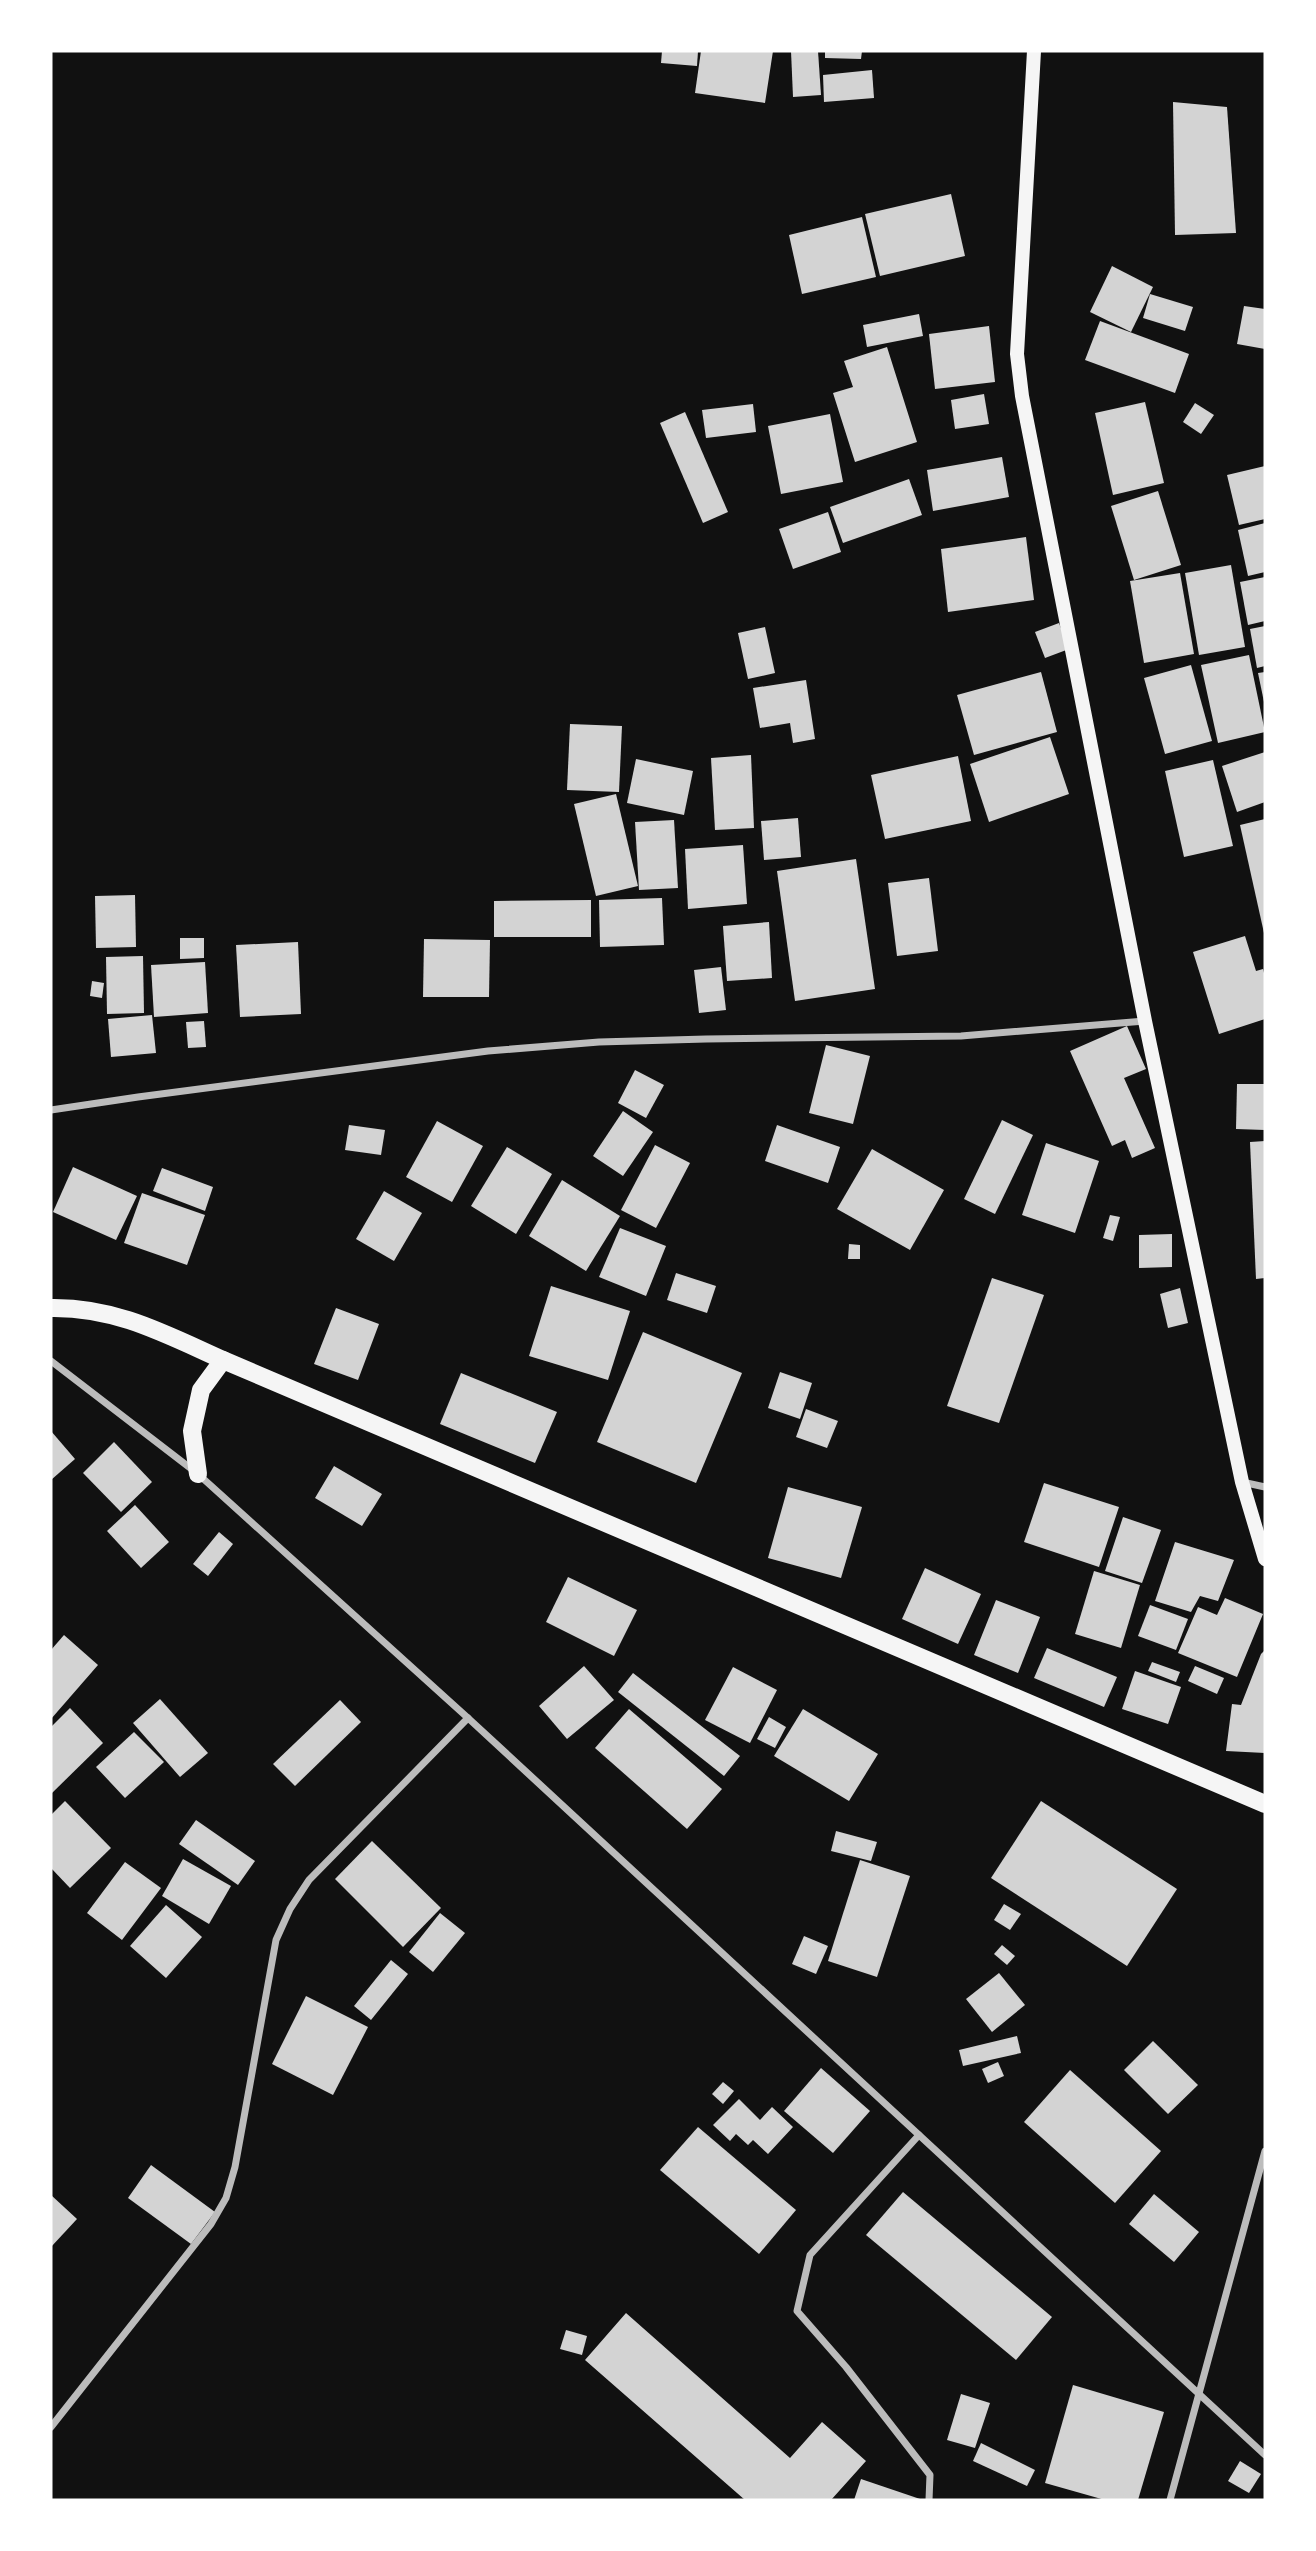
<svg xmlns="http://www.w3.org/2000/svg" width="1316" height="2551" viewBox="0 0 1316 2551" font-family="Montserrat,sans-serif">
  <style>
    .building { fill: #d3d3d3 }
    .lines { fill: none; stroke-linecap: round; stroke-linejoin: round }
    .minor { stroke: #bcbcbc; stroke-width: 7 }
    .secondary { stroke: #f5f5f5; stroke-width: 14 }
    .primary { stroke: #f5f5f5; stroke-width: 18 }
  </style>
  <rect width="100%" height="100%" fill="#111"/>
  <!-- building -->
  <g class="building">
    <polygon points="662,51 698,51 697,66 661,63"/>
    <polygon points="701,51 773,51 765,103 695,93"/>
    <polygon points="791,51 818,51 821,95 793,97"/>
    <polygon points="825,51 862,51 861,59 825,58"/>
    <polygon points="872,70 874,98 824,102 823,75"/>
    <polygon points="1173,102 1227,107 1236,233 1175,235"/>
    <polygon points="951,194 965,256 880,276 865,214"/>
    <polygon points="862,217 876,277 802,294 789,235"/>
    <polygon points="1112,266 1153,287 1131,332 1090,312"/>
    <polygon points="1150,294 1193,307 1185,331 1143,318"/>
    <polygon points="1244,306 1265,309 1265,349 1237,344"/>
    <polygon points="919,314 923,336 867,347 863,325"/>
    <polygon points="1100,321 1189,354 1175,393 1085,360"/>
    <polygon points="989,326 995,382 935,389 929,334"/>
    <polygon points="887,347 917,442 855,462 833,393 853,387 844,361"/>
    <polygon points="984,394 989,424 955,429 951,400"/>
    <polygon points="1145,402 1164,483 1113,495 1095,413"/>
    <polygon points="1195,403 1214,415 1201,434 1183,422"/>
    <polygon points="753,404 756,432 706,438 702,410"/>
    <polygon points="685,412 728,512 703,523 660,423"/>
    <polygon points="830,414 843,482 781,494 768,426"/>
    <polygon points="1002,457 1009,497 933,511 927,470"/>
    <polygon points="1265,466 1265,519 1239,525 1227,475"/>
    <polygon points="909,479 922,515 843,543 830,507"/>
    <polygon points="1158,491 1181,565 1134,580 1111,506"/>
    <polygon points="828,512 841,552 793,569 779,529"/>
    <polygon points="1265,523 1265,572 1248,576 1238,530"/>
    <polygon points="1026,537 1034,600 948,612 941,549"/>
    <polygon points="1231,565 1245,647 1199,655 1185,573"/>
    <polygon points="1180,573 1194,654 1144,663 1130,581"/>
    <polygon points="1265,577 1265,621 1248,625 1240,582"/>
    <polygon points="1059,623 1069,649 1045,658 1035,632"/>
    <polygon points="1265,626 1265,666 1257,668 1250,629"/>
    <polygon points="765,627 775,673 748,679 738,633"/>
    <polygon points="1249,655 1265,732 1218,743 1201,665"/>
    <polygon points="1191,665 1212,741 1165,754 1144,678"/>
    <polygon points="1041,672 1057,732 974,755 957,695"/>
    <polygon points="1265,672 1265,702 1264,702 1258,673"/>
    <polygon points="806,680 815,739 793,743 790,723 760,728 753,688"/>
    <polygon points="570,724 622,726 619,792 567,790"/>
    <polygon points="1050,737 1069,794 989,822 970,764"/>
    <polygon points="1265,752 1265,802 1237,812 1222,766"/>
    <polygon points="751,755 754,828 715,830 711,758"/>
    <polygon points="958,756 971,821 885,839 871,775"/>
    <polygon points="636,759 693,771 684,815 627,803"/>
    <polygon points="1213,760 1233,846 1184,857 1165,771"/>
    <polygon points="616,794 638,886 596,896 574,804"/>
    <polygon points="798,818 801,857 764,860 761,821"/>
    <polygon points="1265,819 1265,933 1264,933 1240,825"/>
    <polygon points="674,820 678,888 639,890 635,822"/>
    <polygon points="743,845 747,904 688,909 685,849"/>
    <polygon points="856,859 875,989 795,1001 777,871"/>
    <polygon points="929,878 938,951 897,956 888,883"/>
    <polygon points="135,895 136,947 96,948 95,896"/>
    <polygon points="662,898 664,945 600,947 599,900"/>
    <polygon points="591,900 591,937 494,937 494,901"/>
    <polygon points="769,922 772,978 727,981 723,926"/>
    <polygon points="1245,936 1256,971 1263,969 1265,977 1265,1019 1219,1034 1193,952"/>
    <polygon points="180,938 204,938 204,958 180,959"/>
    <polygon points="424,939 490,940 489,997 423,997"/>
    <polygon points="298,942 301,1014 240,1017 236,945"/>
    <polygon points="143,956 144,1013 107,1014 106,957"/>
    <polygon points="205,962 208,1013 154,1017 151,965"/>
    <polygon points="721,967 726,1010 699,1013 694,970"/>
    <polygon points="92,981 104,983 102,998 90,996"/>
    <polygon points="152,1015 156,1053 111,1057 108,1019"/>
    <polygon points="204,1021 206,1047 188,1048 186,1022"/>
    <polygon points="1127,1026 1146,1069 1124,1078 1155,1148 1132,1158 1125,1140 1112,1146 1070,1051"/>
    <polygon points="826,1045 870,1056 853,1124 809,1113"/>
    <polygon points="635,1070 664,1085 646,1118 618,1103"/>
    <polygon points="1237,1084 1265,1084 1265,1130 1236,1129"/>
    <polygon points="623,1111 653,1132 623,1176 593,1156"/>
    <polygon points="1002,1120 1033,1135 995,1214 964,1199"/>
    <polygon points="437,1121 483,1146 452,1202 406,1177"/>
    <polygon points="349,1125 385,1130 381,1155 345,1150"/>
    <polygon points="777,1125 840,1147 828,1183 765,1161"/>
    <polygon points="1265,1141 1265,1278 1256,1279 1250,1142"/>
    <polygon points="1046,1143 1099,1161 1075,1233 1022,1215"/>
    <polygon points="655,1145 690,1163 656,1228 621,1210"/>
    <polygon points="507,1147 552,1174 516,1234 471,1206"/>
    <polygon points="872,1149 944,1190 910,1250 837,1209"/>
    <polygon points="73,1167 137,1196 116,1240 53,1212"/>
    <polygon points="162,1168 213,1187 205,1211 153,1191"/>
    <polygon points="562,1180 620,1216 586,1271 529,1236"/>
    <polygon points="384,1191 422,1213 394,1261 356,1239"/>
    <polygon points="142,1193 205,1215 187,1265 124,1243"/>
    <polygon points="1110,1215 1120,1217 1113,1241 1103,1238"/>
    <polygon points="620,1228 666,1246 646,1296 599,1277"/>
    <polygon points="1172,1234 1172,1267 1139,1268 1139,1235"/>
    <polygon points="849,1244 860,1245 860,1259 848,1259"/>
    <polygon points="676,1273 716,1286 707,1313 667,1300"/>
    <polygon points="992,1278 1044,1295 999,1423 947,1406"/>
    <polygon points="551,1286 630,1311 608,1380 529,1356"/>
    <polygon points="1180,1288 1188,1323 1168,1328 1160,1294"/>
    <polygon points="336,1308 379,1324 358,1380 314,1364"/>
    <polygon points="643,1332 742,1373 696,1483 597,1442"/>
    <polygon points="780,1372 812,1383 800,1419 768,1408"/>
    <polygon points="461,1373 557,1412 535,1463 440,1424"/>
    <polygon points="806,1409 838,1421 827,1448 796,1437"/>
    <polygon points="51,1431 75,1459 51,1480"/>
    <polygon points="114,1442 152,1482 121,1512 83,1473"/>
    <polygon points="334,1466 382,1494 362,1526 315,1498"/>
    <polygon points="1044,1483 1119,1507 1099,1567 1024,1542"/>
    <polygon points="788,1487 862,1507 841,1578 768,1558"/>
    <polygon points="135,1505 169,1542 141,1568 107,1531"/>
    <polygon points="1123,1517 1161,1530 1142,1583 1105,1571"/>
    <polygon points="219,1532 233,1544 208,1576 193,1564"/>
    <polygon points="1175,1542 1234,1560 1218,1601 1200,1596 1191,1612 1155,1601"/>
    <polygon points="925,1568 981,1594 958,1644 902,1619"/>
    <polygon points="1094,1571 1140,1585 1121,1648 1075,1634"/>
    <polygon points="568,1577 637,1610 614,1656 546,1622"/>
    <polygon points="1225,1598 1263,1614 1237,1677 1178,1653 1198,1607 1217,1615"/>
    <polygon points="996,1600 1040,1617 1018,1673 974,1655"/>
    <polygon points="1150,1605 1188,1619 1176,1650 1138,1636"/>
    <polygon points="64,1635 98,1665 51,1719 51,1650"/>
    <polygon points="1047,1648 1117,1677 1104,1707 1034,1678"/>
    <polygon points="1265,1650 1265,1753 1226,1751 1232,1704 1241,1705 1261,1654"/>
    <polygon points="1152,1662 1180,1672 1176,1682 1148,1671"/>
    <polygon points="584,1666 614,1700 567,1739 539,1706"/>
    <polygon points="1195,1666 1224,1678 1217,1694 1188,1681"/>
    <polygon points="733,1667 777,1690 750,1743 705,1720"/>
    <polygon points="1135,1671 1181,1687 1168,1724 1122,1709"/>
    <polygon points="633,1673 740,1756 724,1776 618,1692"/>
    <polygon points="160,1699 208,1753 180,1777 133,1723"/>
    <polygon points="340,1700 361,1722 295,1786 273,1764"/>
    <polygon points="70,1708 103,1743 51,1794 51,1727"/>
    <polygon points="629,1709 722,1789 687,1829 595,1748"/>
    <polygon points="803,1709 878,1754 849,1801 774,1756"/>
    <polygon points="769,1717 786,1727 775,1748 757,1739"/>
    <polygon points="134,1732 164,1762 125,1798 96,1767"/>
    <polygon points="65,1801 111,1848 70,1888 51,1868 51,1815"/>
    <polygon points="1041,1801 1177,1889 1127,1966 991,1878"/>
    <polygon points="196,1820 255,1861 238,1885 179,1844"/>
    <polygon points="836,1831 877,1842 871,1861 831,1851"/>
    <polygon points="372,1841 441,1908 403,1947 335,1879"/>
    <polygon points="183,1859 231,1886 209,1924 162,1896"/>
    <polygon points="860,1860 910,1876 877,1977 828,1961"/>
    <polygon points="125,1862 161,1888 122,1940 87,1913"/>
    <polygon points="1004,1904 1021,1914 1010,1930 994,1920"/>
    <polygon points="166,1905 202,1937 166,1978 130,1946"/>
    <polygon points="440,1913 465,1933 433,1972 409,1952"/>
    <polygon points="804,1936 828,1946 816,1974 792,1964"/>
    <polygon points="1002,1945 1015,1956 1007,1965 994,1954"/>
    <polygon points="391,1960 408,1974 371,2020 354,2006"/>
    <polygon points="999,1973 1025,2005 992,2032 966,1999"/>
    <polygon points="306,1996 368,2027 333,2095 272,2064"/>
    <polygon points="1017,2036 1021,2053 963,2066 959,2050"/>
    <polygon points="1153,2041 1198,2085 1168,2114 1124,2070"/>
    <polygon points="998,2062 1004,2076 988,2083 982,2069"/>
    <polygon points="821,2068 870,2111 833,2153 784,2111"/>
    <polygon points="1070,2070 1161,2151 1115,2203 1024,2122"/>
    <polygon points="723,2082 734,2091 723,2104 712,2094"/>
    <polygon points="739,2099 760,2120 772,2107 793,2127 768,2154 753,2140 748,2145 736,2134 730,2141 713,2125"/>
    <polygon points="698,2127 796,2210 759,2254 660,2170"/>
    <polygon points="151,2165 215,2212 191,2244 128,2198"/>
    <polygon points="903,2192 1052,2317 1016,2360 866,2235"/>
    <polygon points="1154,2194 1199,2232 1174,2262 1129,2224"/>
    <polygon points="51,2195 77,2219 51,2247"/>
    <polygon points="626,2313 790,2458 822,2422 866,2461 831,2500 745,2500 585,2360"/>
    <polygon points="566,2330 587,2336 582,2355 560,2349"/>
    <polygon points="1073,2385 1164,2412 1138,2500 1105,2500 1045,2483"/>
    <polygon points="961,2394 990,2403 975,2448 947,2440"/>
    <polygon points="981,2443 1035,2470 1027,2486 973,2461"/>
    <polygon points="1240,2461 1261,2474 1249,2493 1228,2481"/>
    <polygon points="861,2479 923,2500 854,2500"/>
  </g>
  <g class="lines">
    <!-- minor -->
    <g class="minor">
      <polyline points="51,1110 138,1097 488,1051 599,1042 706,1039 961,1036 1145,1021"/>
      <polyline points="51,1361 198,1474 468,1718 1265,2455"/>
      <polyline points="1242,1482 1265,1487"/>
      <polyline points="919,2135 810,2255 797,2311 846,2367 930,2475 929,2500"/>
      <polyline points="51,2427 211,2224 226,2198 235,2167 276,1940 290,1909 309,1880 468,1718"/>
      <polyline points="1170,2500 1265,2151"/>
    </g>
    <!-- secondary -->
    <polyline class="secondary" points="1034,51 1017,354 1022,396 1145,1021 1242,1482 1265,1559"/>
    <!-- primary -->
    <g class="primary">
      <path d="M51,1308C116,1307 165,1334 223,1360L1265,1804"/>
      <polyline points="198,1474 192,1431 201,1390 223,1360"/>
    </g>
  </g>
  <!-- border -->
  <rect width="1316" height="2551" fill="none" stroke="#ffffff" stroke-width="105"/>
</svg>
